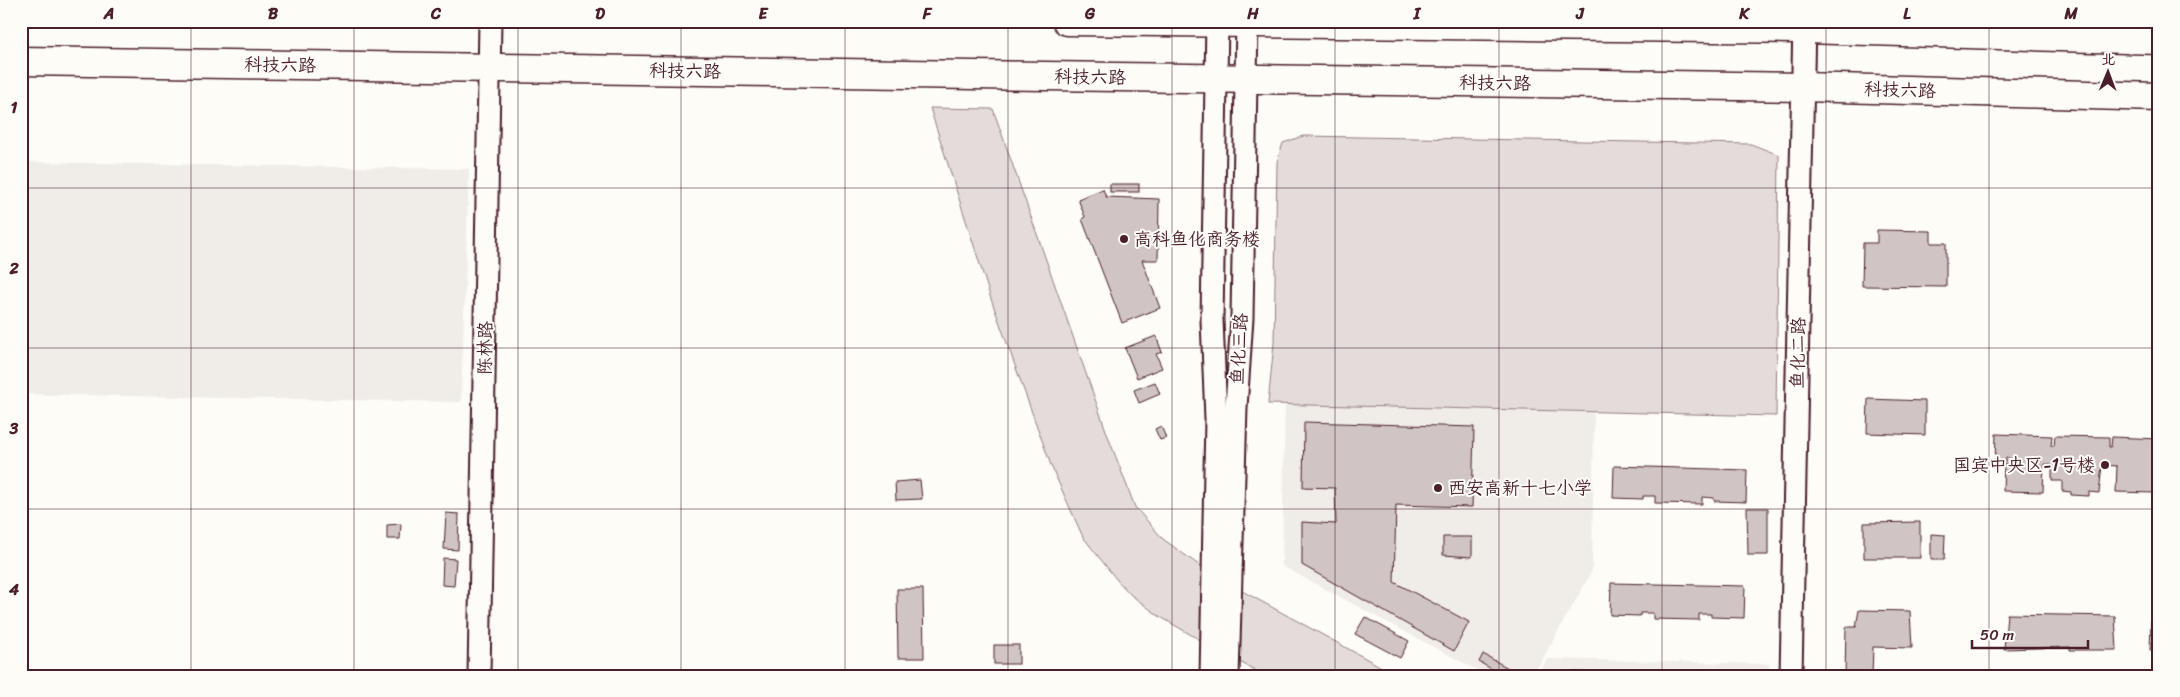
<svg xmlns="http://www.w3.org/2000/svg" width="2180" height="697" viewBox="0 0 2180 697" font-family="Sriracha,'LXGW WenKai TC',sans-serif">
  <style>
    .built { fill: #f0ece8 }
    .green { fill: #e3dcda; stroke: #967e82 }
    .building { fill: #d0c5c4; stroke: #4a1f2b }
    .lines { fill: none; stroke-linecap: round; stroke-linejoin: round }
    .minor-casing { stroke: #4a1f2b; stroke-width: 25 }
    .major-casing { stroke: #4a1f2b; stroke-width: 31 }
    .minor { stroke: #fdfcf7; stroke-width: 21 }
    .major { stroke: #fdfcf7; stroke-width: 28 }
    .grid { fill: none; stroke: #4a1f2b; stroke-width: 1; stroke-opacity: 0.55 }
    .poi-dot { fill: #4a1f2b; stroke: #fdfcf7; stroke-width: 2 }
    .labels { text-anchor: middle; stroke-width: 4; stroke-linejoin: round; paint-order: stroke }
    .street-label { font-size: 18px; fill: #4a1f2b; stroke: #fdfcf7 }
    .poi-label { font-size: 18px; fill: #4a1f2b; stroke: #fdfcf7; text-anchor: start }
    .neatline { fill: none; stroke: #4a1f2b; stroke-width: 2 }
    .grid-label { font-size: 16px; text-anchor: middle; font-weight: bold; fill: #4a1f2b }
  </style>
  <rect width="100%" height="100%" fill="#fdfcf7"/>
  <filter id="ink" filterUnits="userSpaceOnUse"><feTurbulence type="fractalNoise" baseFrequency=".02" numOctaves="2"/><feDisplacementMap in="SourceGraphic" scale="10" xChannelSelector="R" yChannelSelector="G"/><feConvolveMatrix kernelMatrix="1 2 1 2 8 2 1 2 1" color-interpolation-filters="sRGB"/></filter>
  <g filter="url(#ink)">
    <!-- built -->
    <g class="built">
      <polygon points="21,162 469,169 461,402 21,394"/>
      <polygon points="1285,403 1594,410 1592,571 1533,676 1488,676 1282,566"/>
      <polygon points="1547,659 1769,664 1769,676 1538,676"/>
    </g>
    <!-- green -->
    <g class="green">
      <polygon points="930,108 993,109 1109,439 1135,507 1163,539 1207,571 1205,643 1159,616 1131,595 1117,580 1083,537 1052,468 991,299"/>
      <polygon points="1303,136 1751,144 1779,155 1776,416 1268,404 1274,343 1277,162 1283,143"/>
      <polygon points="1222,580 1398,676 1266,676 1221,652"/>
    </g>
    <!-- building -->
    <g class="building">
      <rect x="1110" y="184" width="29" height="8"/>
      <polygon points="1103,189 1106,197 1159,199 1158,260 1142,260 1160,308 1122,323 1082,219 1085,217 1078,199"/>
      <polygon points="1877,230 1931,231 1931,243 1946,243 1946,287 1862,286 1863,243 1877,243"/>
      <polygon points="1156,336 1162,352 1156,354 1162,368 1137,378 1125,348"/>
      <polygon points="1155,382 1160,394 1139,403 1134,390"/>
      <polygon points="1868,399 1925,401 1925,435 1867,433"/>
      <polygon points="1304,422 1474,427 1472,507 1396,505 1394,582 1469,622 1454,651 1302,565 1302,522 1336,524 1335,488 1303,487"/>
      <polygon points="1161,426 1166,438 1160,440 1155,429"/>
      <polygon points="1996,434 2052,436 2051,446 2054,446 2055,436 2109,437 2109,447 2111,447 2112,437 2159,439 2159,482 2156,482 2155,493 2116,492 2117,466 2102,465 2099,493 2089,492 2089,496 2071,495 2071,492 2062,491 2062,481 2052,481 2052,465 2044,464 2043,492 2003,491 2004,464 2010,465 2010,458 2006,458 2006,462 1995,462"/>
      <polygon points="1614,466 1747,470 1746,502 1714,501 1714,498 1702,497 1702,504 1655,503 1655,496 1643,496 1643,499 1613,498"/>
      <polygon points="920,480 922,499 896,500 895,482"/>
      <polygon points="1747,508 1768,508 1768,555 1748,555"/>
      <polygon points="446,513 459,514 458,550 444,549"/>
      <polygon points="1920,522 1920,558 1864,558 1864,523"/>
      <polygon points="401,524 400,539 387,539 387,525"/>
      <polygon points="1931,534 1945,535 1944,560 1931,560"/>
      <polygon points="1443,537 1472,537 1472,557 1443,555"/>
      <polygon points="443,558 456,559 454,586 442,585"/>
      <polygon points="1611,583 1745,586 1744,618 1711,617 1711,614 1699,614 1699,620 1653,619 1653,613 1640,613 1640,616 1610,615"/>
      <polygon points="897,589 923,589 924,658 898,658"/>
      <polygon points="1859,610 1910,611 1912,648 1873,647 1872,676 1845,676 1846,627 1856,627"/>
      <polygon points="2007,614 2115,616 2117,650 2070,650 2070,647 2004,649"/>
      <polygon points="1365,617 1409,641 1400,658 1355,634"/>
      <polygon points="2151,620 2159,620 2159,650 2150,650"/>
      <rect x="994" y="645" width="25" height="19"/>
      <polygon points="1483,654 1508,668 1504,676 1479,662"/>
      <polygon points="1566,672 1618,673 1618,676 1566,676"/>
      <polygon points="1657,673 1746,676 1657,676"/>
    </g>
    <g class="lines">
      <!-- minor casing -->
      <g class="minor-casing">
        <g id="minor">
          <polyline points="479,676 490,21"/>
          <polyline points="1211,676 1216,419 1212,320 1217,21"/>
          <polyline points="1228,676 1236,408 1242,318 1247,21"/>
          <polyline points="1791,676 1804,21"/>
        </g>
      </g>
      <!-- major casing -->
      <g class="major-casing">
        <g id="major">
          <polyline points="1067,21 1804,29 2159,40"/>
          <polyline points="21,61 1803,87 2159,97"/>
        </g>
      </g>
      <!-- minor -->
      <use href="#minor" class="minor"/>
      <!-- major -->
      <use href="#major" class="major"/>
    </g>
  </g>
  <!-- grid -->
  <path class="grid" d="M191,21V676M354,21V676M518,21V676M681,21V676M845,21V676M1008,21V676M1172,21V676M1335,21V676M1499,21V676M1662,21V676M1826,21V676M1989,21V676M21,188H2159M21,348H2159M21,509H2159"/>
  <!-- markers -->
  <g class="poi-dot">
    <circle cx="1124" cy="239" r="5"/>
    <circle cx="2105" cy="465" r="5"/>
    <circle cx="1438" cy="488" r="5"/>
  </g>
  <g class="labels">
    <!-- street labels -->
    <g class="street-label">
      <text transform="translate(280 65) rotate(1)" y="6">科技六路</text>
      <text transform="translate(685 71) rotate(1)" y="6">科技六路</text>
      <text transform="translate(1090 77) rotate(1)" y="6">科技六路</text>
      <text transform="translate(1495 83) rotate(1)" y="6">科技六路</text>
      <text transform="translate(1900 90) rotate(2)" y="6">科技六路</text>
      <text transform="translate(485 348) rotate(-89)" y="6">陈林路</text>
      <text transform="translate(1239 349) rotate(-87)" y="6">鱼化三路</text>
      <text transform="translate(1798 353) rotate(-89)" y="6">鱼化二路</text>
    </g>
    <!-- poi labels -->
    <g class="poi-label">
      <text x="1134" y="245">高科鱼化商务楼</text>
      <text x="2095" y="471" text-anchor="end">国宾中央区-1号楼</text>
      <text x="1448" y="494">西安高新十七小学</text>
    </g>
  </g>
  <!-- margin -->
  <rect width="2180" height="697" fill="none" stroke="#fdfcf7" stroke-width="55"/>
  <!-- north arrow -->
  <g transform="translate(2108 72) rotate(1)" stroke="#fdfcf7" stroke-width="4" paint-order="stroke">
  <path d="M0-4L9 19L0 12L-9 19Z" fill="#4a1f2b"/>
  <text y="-8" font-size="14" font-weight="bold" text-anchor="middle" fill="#4a1f2b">北</text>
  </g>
  <!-- scale -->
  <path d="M1972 640v8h116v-8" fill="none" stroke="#4a1f2b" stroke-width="2.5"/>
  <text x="1980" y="640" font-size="15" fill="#4a1f2b" stroke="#fdfcf7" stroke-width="4" paint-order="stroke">50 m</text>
  <rect x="28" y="28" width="2124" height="642" class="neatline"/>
  <g class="grid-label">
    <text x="109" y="19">A</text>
    <text x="273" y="19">B</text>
    <text x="436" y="19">C</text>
    <text x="600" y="19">D</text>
    <text x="763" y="19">E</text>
    <text x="927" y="19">F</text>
    <text x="1090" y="19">G</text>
    <text x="1253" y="19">H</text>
    <text x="1417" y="19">I</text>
    <text x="1580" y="19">J</text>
    <text x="1744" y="19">K</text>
    <text x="1907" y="19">L</text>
    <text x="2071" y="19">M</text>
    <text x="14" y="113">1</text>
    <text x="14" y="274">2</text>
    <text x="14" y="434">3</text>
    <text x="14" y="595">4</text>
  </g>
</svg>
